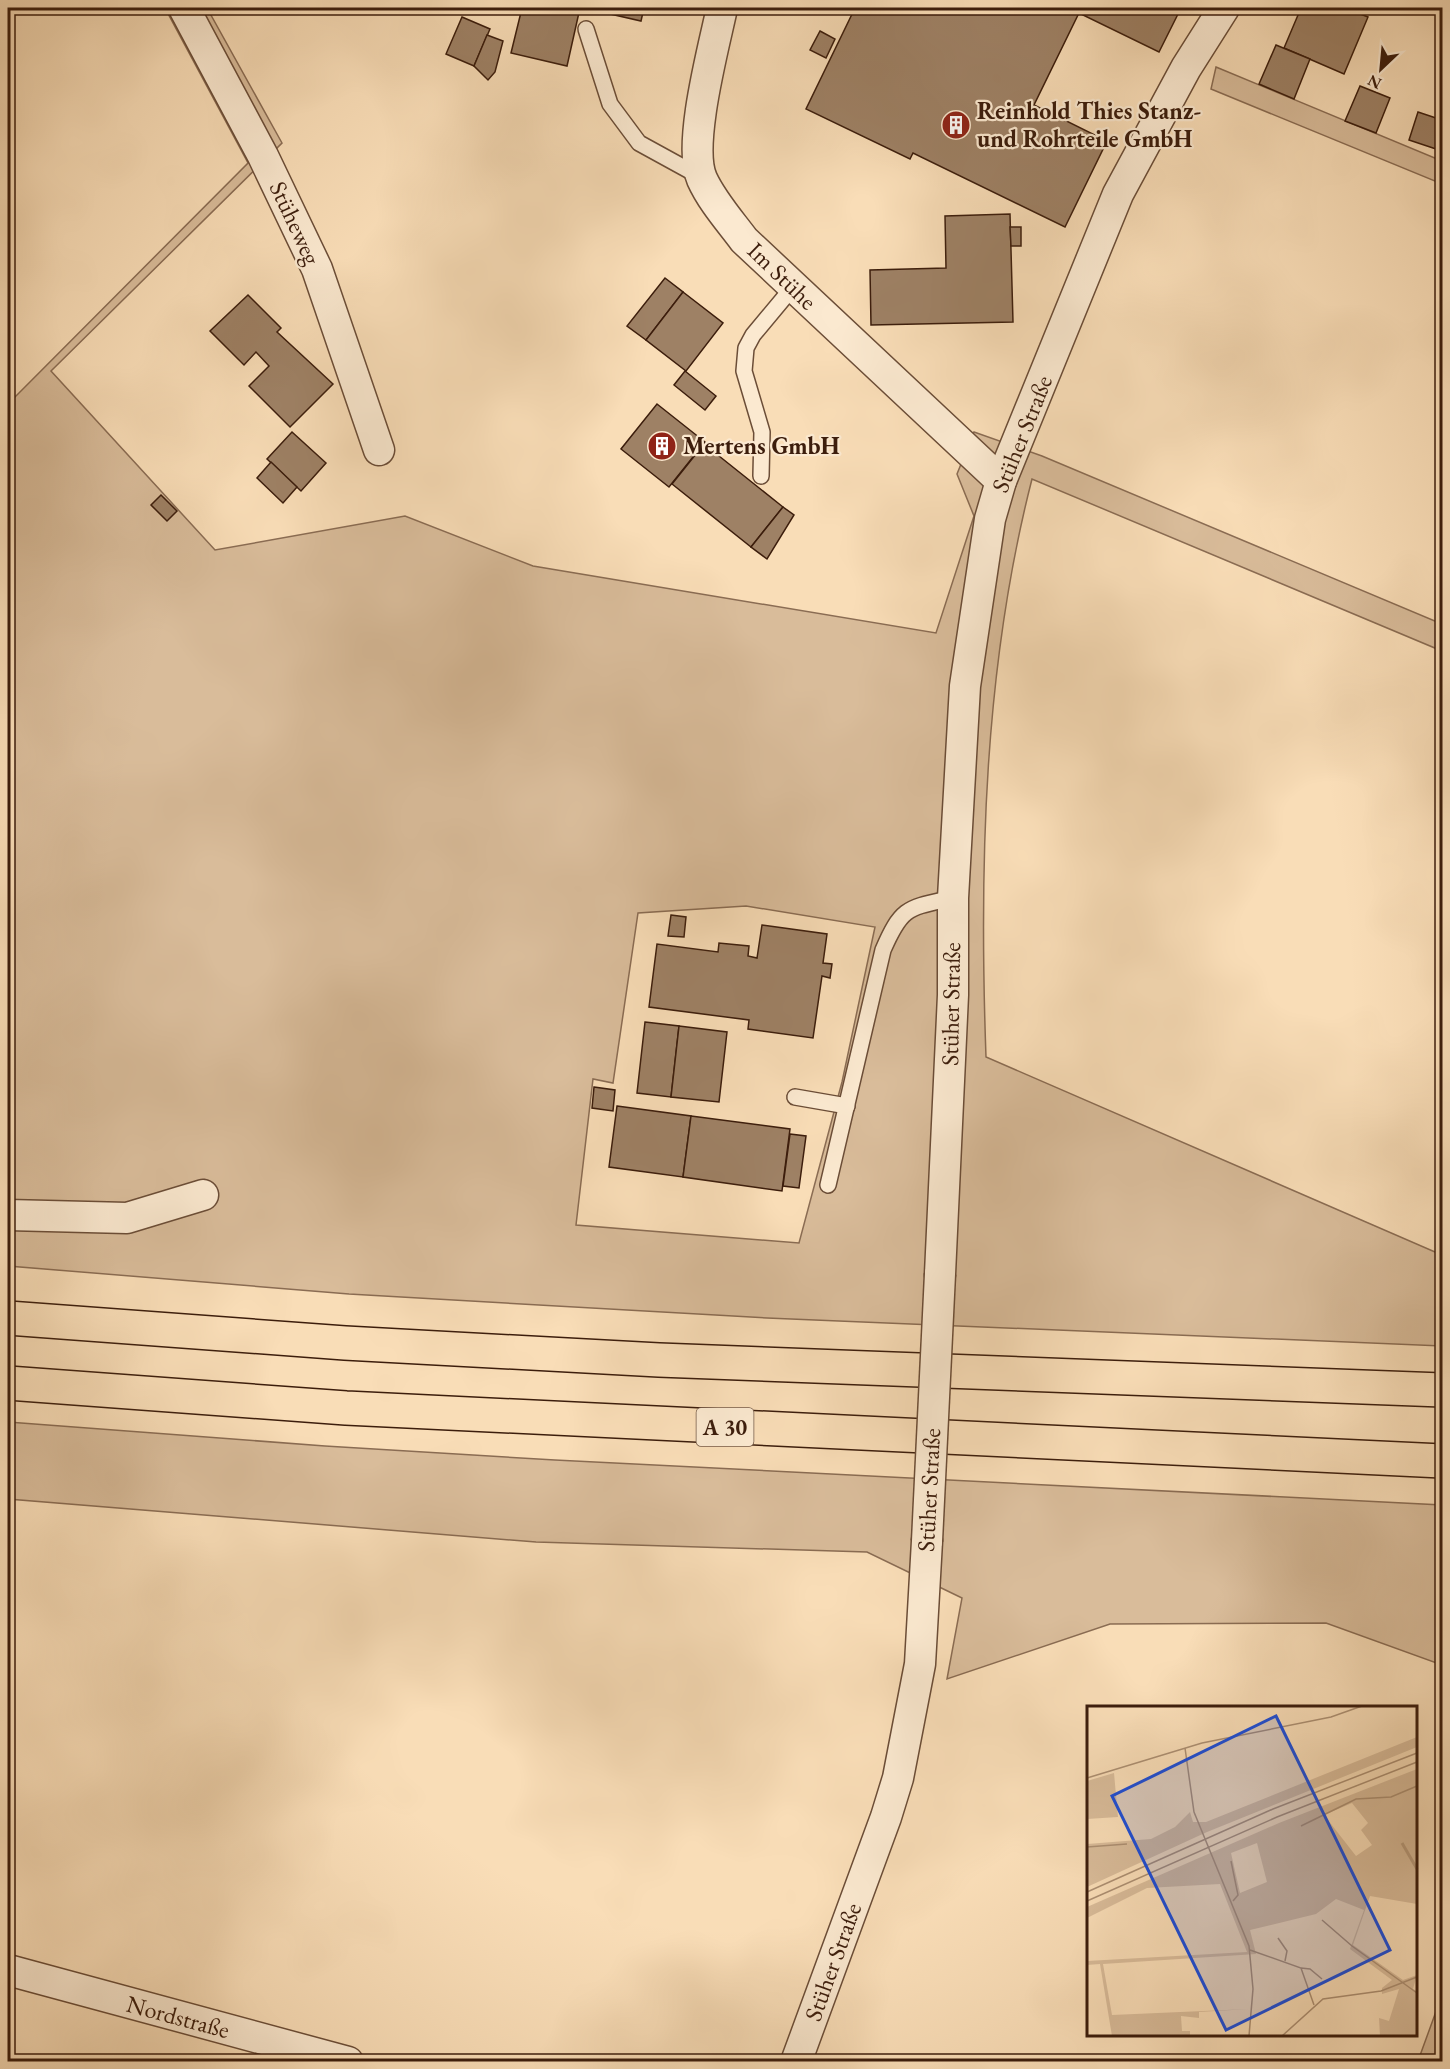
<svg xmlns="http://www.w3.org/2000/svg" width="1450" height="2069" viewBox="0 0 1450 2069" font-family="'EB Garamond',serif">
  <style>
    .green { fill: #d9bc9a; stroke: #8a6c53; stroke-width: 1.5; fill-rule: evenodd }
    .building { fill: #9e8165; stroke: #3c1d0c; stroke-width: 1.5 }
    .lines { fill: none; stroke-linecap: round; stroke-linejoin: round }
    .lane-casing { stroke: #6b4d37; stroke-width: 18 }
    .street-casing { stroke: #6b4d37; stroke-width: 33 }
    .highway-casing { stroke: #3c1d0c; stroke-width: 36 }
    .lane { stroke: #fbe9d0; stroke-width: 15 }
    .street { stroke: #fbe9d0; stroke-width: 30 }
    .highway { stroke: #f9ddb7; stroke-width: 33 }
    .street-bridge-casing { stroke: #6b4d37; stroke-width: 33; stroke-linecap: butt }
    .street-bridge { stroke: #fbe9d0; stroke-width: 30 }
    .labels { text-anchor: middle; stroke-width: 4.5; stroke-linejoin: round; paint-order: stroke }
    .shield { fill: #fbe9d0; stroke: #755a47; stroke-width: 1.5 }
    .shield-label { font-size: 22px; font-weight: bold; fill: #3c1d0c }
    .poi-label { font-size: 24px; font-weight: bold; fill: #3c1d0c; stroke: #fbe9d0; text-anchor: start }
    .street-label { font-size: 24px; fill: #3c1d0c; stroke: #fbe9d0 }
    .inset-river { fill: none; stroke: #b99c7d; stroke-width: 3 }
    .inset-road { fill: none; stroke: #ad9073; stroke-width: 1.5 }
    .view { fill: #1d4ed8; fill-opacity: 0.15; stroke: #1d4ed8; stroke-width: 3 }
    .inset-edge { fill: none; stroke: #3c1d0c; stroke-width: 3 }
  </style>
  <rect width="100%" height="100%" fill="#f9ddb7"/>
  <filter id="stains"><feTurbulence type="fractalNoise" baseFrequency=".00333" numOctaves="4"/><feColorMatrix values="0 0 0 0 .2 0 0 0 0 .09 0 0 0 0 .02 0 0 0 .5 -.17"/></filter>
  <radialGradient id="worn" r=".72"><stop offset=".6" stop-color="#630" stop-opacity="0"/><stop offset="1" stop-color="#630" stop-opacity=".3"/></radialGradient>
  <!-- green -->
  <g class="green">
    <path d="M165,8H207L282,143L51,371L215,550L405,516L533,566L936,633L974,516L957,474L974,432L1042,456L1442,624V651L1032,479C984,666 979,864 986,1057L1442,1255V1346L767,1318L349,1294L8,1266V404L248,163ZM746,906L875,927L842,1082L799,1243L576,1225L593,1079L613,1083L638,913Z"/>
    <polygon points="1216,67 1442,161 1442,184 1211,89"/>
    <polygon points="8,1422 325,1446 555,1460 1442,1505 1442,1665 1326,1623 1110,1624 947,1679 962,1598 867,1552 536,1542 8,1499"/>
    <polygon points="1442,1995 1442,2061 1418,2061"/>
  </g>
  <!-- building -->
  <g class="building">
    <polygon points="522,8 580,8 567,66 511,53"/>
    <polygon points="584,8 644,8 641,21"/>
    <polygon points="855,8 1181,8 1159,52 1079,13 1034,105 1107,141 1065,227 913,153 910,159 806,109"/>
    <polygon points="1301,8 1345,8 1368,17 1344,74 1284,48"/>
    <polygon points="462,17 490,29 474,66 446,54"/>
    <polygon points="820,31 835,39 826,58 810,50"/>
    <polygon points="487,35 503,41 495,72 488,80 474,66"/>
    <polygon points="1276,45 1310,59 1294,99 1259,84"/>
    <polygon points="1360,86 1390,98 1376,133 1345,121"/>
    <polygon points="1418,112 1442,120 1436,149 1409,140"/>
    <polygon points="1010,214 1013,322 871,325 870,270 946,268 945,216"/>
    <polygon points="1010,227 1021,227 1021,246 1011,246"/>
    <polygon points="665,278 683,292 646,340 627,326"/>
    <polygon points="683,292 723,323 686,371 646,340"/>
    <polygon points="248,295 281,328 277,332 333,384 290,427 249,386 269,366 256,352 244,365 210,331"/>
    <polygon points="685,371 716,396 705,410 674,385"/>
    <polygon points="657,404 705,442 669,487 621,449"/>
    <polygon points="292,432 326,463 301,491 267,459"/>
    <polygon points="704,444 783,507 751,547 672,484"/>
    <polygon points="271,462 297,487 283,503 257,478"/>
    <polygon points="161,495 177,511 167,521 151,505"/>
    <polygon points="783,507 794,515 767,559 751,547"/>
    <polygon points="671,915 686,917 684,937 668,936"/>
    <polygon points="762,925 827,934 823,963 832,964 830,978 822,976 813,1038 748,1029 749,1020 649,1007 657,944 718,952 719,943 749,946 748,956 757,958"/>
    <polygon points="645,1022 679,1026 671,1097 637,1093"/>
    <polygon points="679,1026 727,1032 719,1102 671,1097"/>
    <polygon points="594,1087 615,1090 613,1111 592,1108"/>
    <polygon points="617,1106 691,1116 683,1177 609,1167"/>
    <polygon points="691,1116 790,1129 782,1191 683,1177"/>
    <polygon points="790,1134 806,1136 799,1188 783,1186"/>
  </g>
  <g class="lines">
    <!-- lane casing -->
    <g class="lane-casing">
      <g id="lane">
        <polyline points="586,29 610,104 639,143 701,177"/>
        <polyline points="761,476 762,432 744,371 746,348 753,335 793,287"/>
        <polyline points="795,1097 847,1106"/>
        <path d="M828,1185L883,950C902,906 908,908 953,898"/>
      </g>
    </g>
    <!-- street casing -->
    <g class="street-casing">
      <g id="street">
        <polyline points="184,8 263,156 317,269 379,450"/>
        <path d="M722,8C714,46 687,145 702,179C712,201 729,220 744,240L1001,481"/>
        <polyline points="8,1215 127,1218 203,1195"/>
        <polyline points="940,1274 953,995 953,898 965,686 990,519 1001,481 1118,194 1186,68 1224,8"/>
        <polyline points="8,1970 348,2062"/>
        <polyline points="796,2062 886,1817 898,1778 920,1664 927,1541"/>
      </g>
    </g>
    <!-- highway casing -->
    <g class="highway-casing">
      <g id="highway">
        <polyline points="8,1318 345,1343 659,1360 1442,1390"/>
        <polyline points="8,1383 346,1408 1442,1461"/>
      </g>
    </g>
    <!-- lane -->
    <use href="#lane" class="lane"/>
    <!-- street -->
    <use href="#street" class="street"/>
    <!-- highway -->
    <use href="#highway" class="highway"/>
    <!-- street-bridge casing -->
    <g class="street-bridge-casing">
      <polyline id="street-bridge" points="927,1541 940,1274"/>
    </g>
    <!-- street-bridge -->
    <use href="#street-bridge" class="street-bridge"/>
  </g>
  <!-- icons -->
  <defs>
    <g id="building-disc" transform="scale(1.5)"><circle r="9.5" fill="#8f2418" stroke="#fbe9d0"/><path d="M-4-6H4V6H1V3H-1V6H-4ZM-2.5-4.3h1.7v1.8h-1.7ZM.8-4.3h1.7v1.8H.8ZM-2.5-1h1.7V.8h-1.7ZM.8-1h1.7V.8H.8Z" fill="#fff"/></g>
  </defs>
  <g fill-rule="evenodd">
    <use href="#building-disc" x="956" y="125"/>
    <use href="#building-disc" x="662" y="446"/>
  </g>
  <g class="labels">
    <!-- shield labels -->
    <rect class="shield" x="696.5" y="1408" width="57" height="38" rx="4.5"/>
    <g class="shield-label">
      <text x="725" y="1435">A 30</text>
    </g>
    <!-- poi labels -->
    <g class="poi-label">
      <text x="977" y="119">Reinhold Thies Stanz-<tspan x="977" dy="28">und Rohrteile GmbH</tspan></text>
      <text x="683" y="454">Mertens GmbH</text>
    </g>
    <!-- street labels -->
    <g class="street-label">
      <text transform="translate(295 223) rotate(65)" y="8">Stüheweg</text>
      <text transform="translate(782 276) rotate(44)" y="8">Im Stühe</text>
      <text transform="translate(1022 434) rotate(-68)" y="8">Stüher Straße</text>
      <text transform="translate(951 1004) rotate(-89)" y="8">Stüher Straße</text>
      <text transform="translate(929 1490) rotate(-87)" y="8">Stüher Straße</text>
      <text transform="translate(833 1962) rotate(-70)" y="8">Stüher Straße</text>
      <text transform="translate(178 2017) rotate(15)" y="8">Nordstraße</text>
    </g>
  </g>
  <!-- overview -->
  <g transform="translate(1087 1706)">
    <rect width="330" height="330" fill="#f9ddb7"/>
    <path d="M330,31V41L120,126L0,181V138L64,133L88,121L103,106L106,116H119ZM330,63V198L283,190L266,239L316,274L330,269L326,283L330,285V330H293L292,312L302,315L312,283L295,288V282L305,274L263,243L277,204L249,193L229,208L163,224L169,248L16,258L25,309L162,303L112,306V312L94,310L95,325H103V330H25L13,258L0,259V255L160,246L133,178L60,182L0,212V201L192,117ZM265,97L281,117L274,124L285,139L269,150L237,109ZM170,137L180,176L153,187L144,147ZM27,67L31,111L0,113V75Z" fill="#d9bc9a" fill-rule="evenodd"/>
    <path class="inset-river" d="M315,137L330,163"/>
    <path class="inset-road" d="M98,42L107,106L162,240L166,283L162,330M0,72L115,37L244,11L275,0M214,120L269,93L304,91L330,80M0,141L40,138M144,155L151,189L146,195M0,186L186,103L330,47M0,195L190,111L330,56M235,214L265,240L330,287M191,232L200,245L198,255M163,244L214,262L227,299M214,262L223,263L235,273M195,330L236,293L294,285L330,271"/>
    <path class="view" d="M189,10L303,244L139,324L25,90Z"/>
    <rect width="330" height="330" class="inset-edge"/>
  </g>
  <!-- margin -->
  <rect width="1450" height="2069" fill="none" stroke="#f9ddb7" stroke-width="30"/>
  <rect x="9" y="9" width="1432" height="2051" fill="none" stroke="#3c1d0c" stroke-width="3"/>
  <rect x="15" y="15" width="1420" height="2039" fill="none" stroke="#3c1d0c" stroke-width="1.5"/>
  <!-- north arrow -->
  <g transform="translate(1381 69) rotate(206)" stroke="#fbe9d0" stroke-width="4.5" paint-order="stroke">
  <path d="M0-4.5L10 22L0 15L-10 22Z" fill="#3c1d0c"/>
  <text y="-9" font-size="16" font-weight="bold" text-anchor="middle" fill="#3c1d0c">N</text>
  </g>
  <rect width="100%" height="100%" filter="url(#stains)"/>
  <rect width="100%" height="100%" fill="url(#worn)"/>
</svg>
